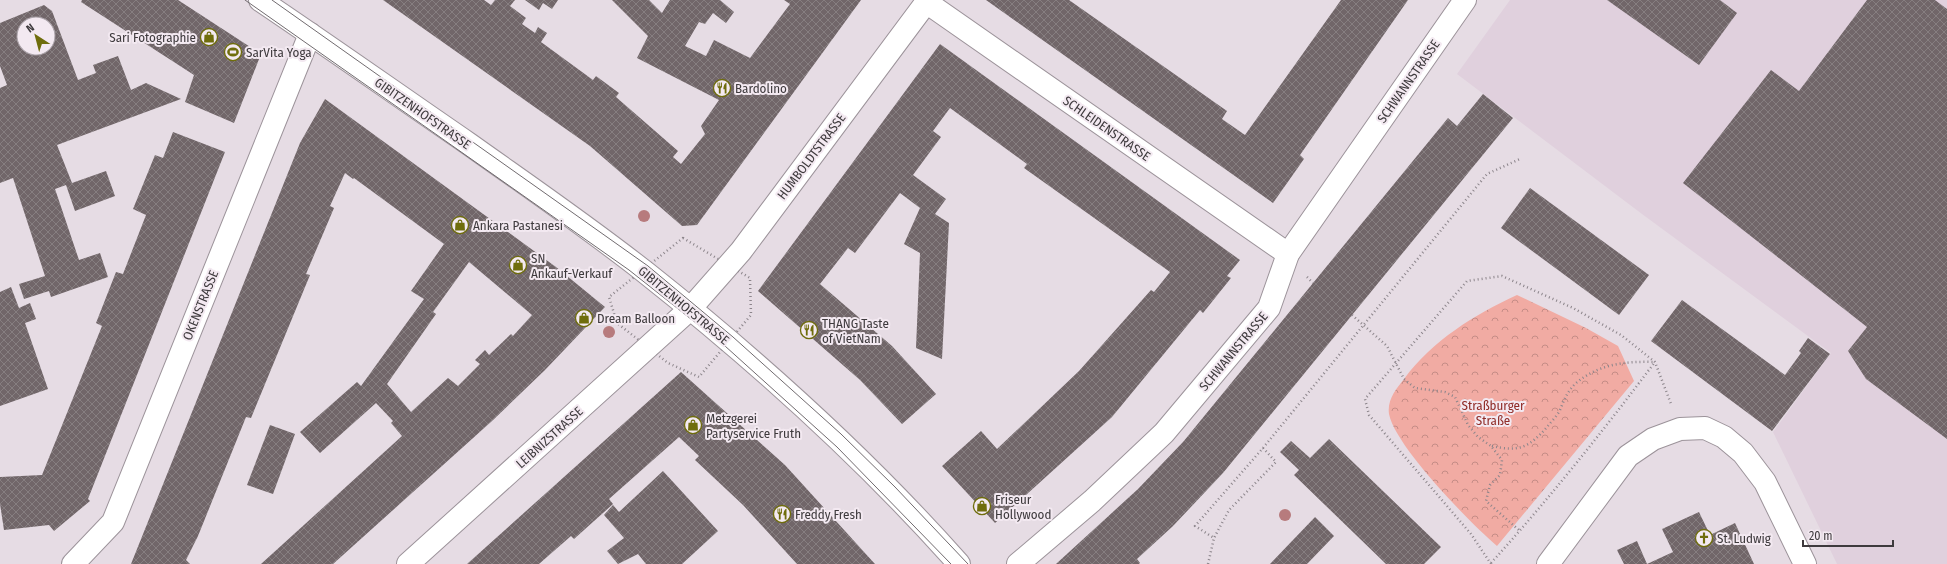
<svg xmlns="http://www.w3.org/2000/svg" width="1947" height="564" viewBox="0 0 1947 564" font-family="'Fira Sans Condensed',sans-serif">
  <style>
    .built { fill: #e0d0dd }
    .park { fill: url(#park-crowns) }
    .building { fill: url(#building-cross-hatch); fill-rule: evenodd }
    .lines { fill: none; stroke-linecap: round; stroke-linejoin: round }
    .minor-casing { stroke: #9c939a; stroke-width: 24 }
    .major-casing { stroke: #9c939a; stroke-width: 24 }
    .path { stroke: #8c858b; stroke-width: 2.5; stroke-dasharray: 1 3; stroke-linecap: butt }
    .minor { stroke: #fff; stroke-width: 22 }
    .major { stroke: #fff; stroke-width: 22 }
    .tram { stroke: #716b6f; stroke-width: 1 }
    .tree { fill: #b77b7d }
    .labels { text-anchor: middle; stroke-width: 4; stroke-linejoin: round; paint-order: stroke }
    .poi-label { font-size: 13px; fill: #3e3a3d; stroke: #f3e9f1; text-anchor: start }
    .street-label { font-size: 13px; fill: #3e3a3d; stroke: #f3e9f1 }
    .park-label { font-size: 13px; fill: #902c28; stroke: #f3e9f1 }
  </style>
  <defs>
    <pattern id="park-crowns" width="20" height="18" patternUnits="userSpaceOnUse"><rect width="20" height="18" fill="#f1aba3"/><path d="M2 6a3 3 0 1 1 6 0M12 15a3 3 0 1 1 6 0" fill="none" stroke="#c58c86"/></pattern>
    <pattern id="building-cross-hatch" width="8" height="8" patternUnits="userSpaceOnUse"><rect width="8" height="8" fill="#716669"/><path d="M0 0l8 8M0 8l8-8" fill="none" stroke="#867e80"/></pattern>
  </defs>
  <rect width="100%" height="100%" fill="#e6dce4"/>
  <!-- built -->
  <polygon class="built" points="1510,0 1947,0 1947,564 1837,564 1773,432 1831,353 1642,214 1457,74"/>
  <!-- park -->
  <path class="park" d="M1517,295L1586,328L1618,346L1634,381L1497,546C1470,523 1395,446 1389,414C1387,400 1396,389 1404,379C1433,340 1474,315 1517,295Z"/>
  <!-- building -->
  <g class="building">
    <polygon points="82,0 178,0 261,54 234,123 185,102 194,75 81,2"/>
    <polygon points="383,0 484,0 491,5 495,0 515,0 510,6 526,18 522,24 535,33 538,27 547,33 541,42 593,80 596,76 619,93 616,97 678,151 673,157 681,164 705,134 701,126 719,100 637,58 648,36 612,0 649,0 662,13 670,0 720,0 734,12 726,23 713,13 705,24 699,22 685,46 706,56 714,40 750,58 790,4 784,0 861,0 697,225 682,226 590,146"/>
    <polygon points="525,0 558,0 552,9 543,3 539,10"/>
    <polygon points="986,0 1069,0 1227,111 1222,119 1245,135 1341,0 1408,0 1300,155 1304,159 1273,203"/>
    <polygon points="1607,0 1720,0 1737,13 1699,65"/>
    <polygon points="1867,0 1935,0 1947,9 1947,439 1866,379 1848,351 1867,327 1683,183 1771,70 1799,91"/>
    <path d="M44,5L52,11L78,80L96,73L93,65L118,56L131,90L146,83L181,99L57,145L72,183L106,171L115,196L75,211L66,185L55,189L79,260L100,253L108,277L51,297L49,291L24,299L19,284L45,276L13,178L0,183V88L7,85L0,66V23ZM24,24H48V48H24Z"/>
    <polygon points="940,44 1240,260 1227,276 1231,278 1203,313 1200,310 1112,417 995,523 942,466 981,431 997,449 1079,371 1151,290 1154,292 1170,272 1024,168 1027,164 950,108 933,131 941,137 913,175 946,199 935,214 949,223 942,359 916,348 920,253 904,244 920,208 900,193 855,253 848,248 820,284 892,346 936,394 902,424 860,380 758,291"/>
    <polygon points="1483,94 1513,118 1223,473 1173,526 1137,559 1140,563 1139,564 1056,564 1138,489 1183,442 1448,118 1457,126"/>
    <path d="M325,99L556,267L605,307L545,370L492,421L333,564H261L402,436L391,423L393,421L376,403L320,453L300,432L357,382L361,386L424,299L411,291L444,244L354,178L353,179L345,173L330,206L334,208L306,274L310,275L251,418L246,417L198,536L186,560L190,564H131L300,143ZM469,262L532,315L513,336L511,334L489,355L485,350L475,360L480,364L458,386L448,378L411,412L387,384L436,314L433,312Z"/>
    <polygon points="173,132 225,152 88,499 90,501 54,531 49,525 4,530 0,504 0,477 42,475 102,326 96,323 116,272 123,274 146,215 133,209 155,155 163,158"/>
    <polygon points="1530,188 1649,275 1619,315 1501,228"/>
    <polygon points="11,287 19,308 30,303 36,319 25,323 48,389 0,406 0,292"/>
    <polygon points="1682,300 1785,375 1801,353 1799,351 1808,338 1830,354 1772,431 1651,341"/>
    <polygon points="681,372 785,465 875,564 797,564 743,505 695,460 699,456 679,437 609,499 613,504 574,539 571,536 539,564 467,564"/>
    <polygon points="270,425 295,434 273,494 247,485"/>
    <polygon points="1329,439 1441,547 1424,564 1386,564 1294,475 1299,470 1280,452 1291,441 1310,458"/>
    <polygon points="663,471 718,531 682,564 646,564 638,554 618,564 607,551 624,538 604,515 613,505 619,512"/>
    <polygon points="1699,512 1710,535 1735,523 1754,564 1624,564 1617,550 1637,541 1647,564 1673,552 1662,529"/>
    <polygon points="1315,517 1334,536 1307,564 1270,564"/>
  </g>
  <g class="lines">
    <!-- minor casing -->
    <g class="minor-casing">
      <g id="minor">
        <polyline points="926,2 1288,254"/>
        <polyline points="73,564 113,522 310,34"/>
        <polyline points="408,564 690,309 741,251 928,0"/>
        <polyline points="1018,564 1092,501 1164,433 1269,308 1288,254 1465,0"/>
        <polyline points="1548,564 1628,456 1653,439 1680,429 1705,428 1724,437 1743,453 1765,482 1805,564"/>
      </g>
    </g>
    <!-- major casing -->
    <g class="major-casing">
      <path id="major" d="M260,0C330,47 399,96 469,144C528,186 588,227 645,272C756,360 864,457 959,564"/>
    </g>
    <!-- path -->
    <g class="path">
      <polygon points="683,238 750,278 751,315 699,377 668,363 617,323 609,297"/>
      <polyline points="1307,277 1313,283"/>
      <polyline points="1352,315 1387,346 1404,379 1415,388 1445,392 1455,397 1468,425 1478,437 1491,446 1502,460 1500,475 1490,485 1486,501 1520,531"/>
      <path d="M1492,446C1518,452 1529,448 1547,427C1551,422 1557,416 1560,410C1564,400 1567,392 1575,384C1598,364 1625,361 1655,362"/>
      <polyline points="1263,448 1276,462 1229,510 1214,538 1195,526 1263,448 1487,174 1520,159"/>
      <path d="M1491,563C1549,499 1603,431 1655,362"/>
      <polyline points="1208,564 1214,538"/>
      <polyline points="1491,564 1471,534 1369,415 1365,399 1467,281 1502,276 1573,308 1621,335 1655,362 1671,404"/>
    </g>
    <!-- minor -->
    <use href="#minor" class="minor"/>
    <!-- major -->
    <use href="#major" class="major"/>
    <!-- tram -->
    <g class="tram">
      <polyline points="245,0 629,270 725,346 837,447 951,564"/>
      <polyline points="272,0 648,266 733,337 841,434 895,487 968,564"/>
    </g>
  </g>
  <!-- trees -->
  <g class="tree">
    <circle cx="644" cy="216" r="6"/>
    <circle cx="609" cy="332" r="6"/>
    <circle cx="1285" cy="515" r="6"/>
  </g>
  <!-- icons -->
  <defs>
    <g id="shop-ring" transform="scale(0.9)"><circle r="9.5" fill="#f3e9f1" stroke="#6f6d0c" stroke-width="1.5"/><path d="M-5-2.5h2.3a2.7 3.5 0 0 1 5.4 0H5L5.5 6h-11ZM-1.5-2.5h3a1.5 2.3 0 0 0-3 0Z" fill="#6f6d0c"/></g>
    <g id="stadium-ring" transform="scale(0.9)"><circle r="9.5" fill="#f3e9f1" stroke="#6f6d0c" stroke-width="1.5"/><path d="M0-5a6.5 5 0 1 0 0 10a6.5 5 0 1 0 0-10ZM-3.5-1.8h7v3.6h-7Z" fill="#6f6d0c"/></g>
    <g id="restaurant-ring" transform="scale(0.9)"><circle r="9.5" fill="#f3e9f1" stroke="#6f6d0c" stroke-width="1.5"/><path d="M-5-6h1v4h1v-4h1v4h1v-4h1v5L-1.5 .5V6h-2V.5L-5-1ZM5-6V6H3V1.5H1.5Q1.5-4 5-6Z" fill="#6f6d0c"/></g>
    <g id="church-ring" transform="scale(0.9)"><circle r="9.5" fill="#f3e9f1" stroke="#6f6d0c" stroke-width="1.5"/><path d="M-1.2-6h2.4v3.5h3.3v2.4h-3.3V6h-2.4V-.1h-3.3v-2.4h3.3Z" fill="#6f6d0c"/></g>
  </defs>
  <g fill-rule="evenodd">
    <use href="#shop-ring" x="209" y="37"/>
    <use href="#stadium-ring" x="233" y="52"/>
    <use href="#restaurant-ring" x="722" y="88"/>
    <use href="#shop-ring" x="460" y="225"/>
    <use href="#shop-ring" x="518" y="265"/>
    <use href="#shop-ring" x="584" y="318"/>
    <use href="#restaurant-ring" x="809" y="330"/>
    <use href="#shop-ring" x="693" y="425"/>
    <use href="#shop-ring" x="982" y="506"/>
    <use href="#restaurant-ring" x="782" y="514"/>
    <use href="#church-ring" x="1704" y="538"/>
  </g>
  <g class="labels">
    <!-- poi labels -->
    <g class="poi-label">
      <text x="196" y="42" text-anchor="end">Sari Fotographie</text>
      <text x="246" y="57">SarVita Yoga</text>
      <text x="735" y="93">Bardolino</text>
      <text x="473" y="230">Ankara Pastanesi</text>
      <text x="531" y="263">SN<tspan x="531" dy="15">Ankauf-Verkauf</tspan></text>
      <text x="597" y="323">Dream Balloon</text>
      <text x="822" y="328">THANG Taste<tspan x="822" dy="15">of VietNam</tspan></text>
      <text x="706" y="423">Metzgerei<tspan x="706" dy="15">Partyservice Fruth</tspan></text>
      <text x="995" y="504">Friseur<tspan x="995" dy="15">Hollywood</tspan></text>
      <text x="795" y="519">Freddy Fresh</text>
      <text x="1717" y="543">St. Ludwig</text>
    </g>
    <!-- street labels -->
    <g class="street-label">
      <text transform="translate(1408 81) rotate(-55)" y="5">SCHWANNSTRASSE</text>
      <text transform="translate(423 113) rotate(35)" y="5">GIBITZENHOFSTRASSE</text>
      <text transform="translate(1107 128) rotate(35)" y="5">SCHLEIDENSTRASSE</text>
      <text transform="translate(811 156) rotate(-53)" y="5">HUMBOLDTSTRASSE</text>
      <text transform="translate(200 305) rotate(-68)" y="5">OKENSTRASSE</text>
      <text transform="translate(684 305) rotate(40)" y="5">GIBITZENHOFSTRASSE</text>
      <text transform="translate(1233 351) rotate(-50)" y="5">SCHWANNSTRASSE</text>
      <text transform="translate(549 437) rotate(-42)" y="5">LEIBNIZSTRASSE</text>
    </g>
    <!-- park labels -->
    <g class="park-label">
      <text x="1493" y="410">Straßburger<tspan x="1493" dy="15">Straße</tspan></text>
    </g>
  </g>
  <!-- north arrow -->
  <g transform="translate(36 36) rotate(324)"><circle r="19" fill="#f3e9f1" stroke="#aba3a9"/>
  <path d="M0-3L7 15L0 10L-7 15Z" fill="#6f6d0c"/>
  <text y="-6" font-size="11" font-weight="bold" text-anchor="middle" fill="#3e3a3d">N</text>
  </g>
  <!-- scale -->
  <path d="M1803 540v6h90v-6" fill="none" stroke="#3e3a3d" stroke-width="2"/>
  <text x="1809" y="540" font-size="12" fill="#3e3a3d" stroke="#f3e9f1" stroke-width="3" paint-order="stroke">20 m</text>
</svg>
